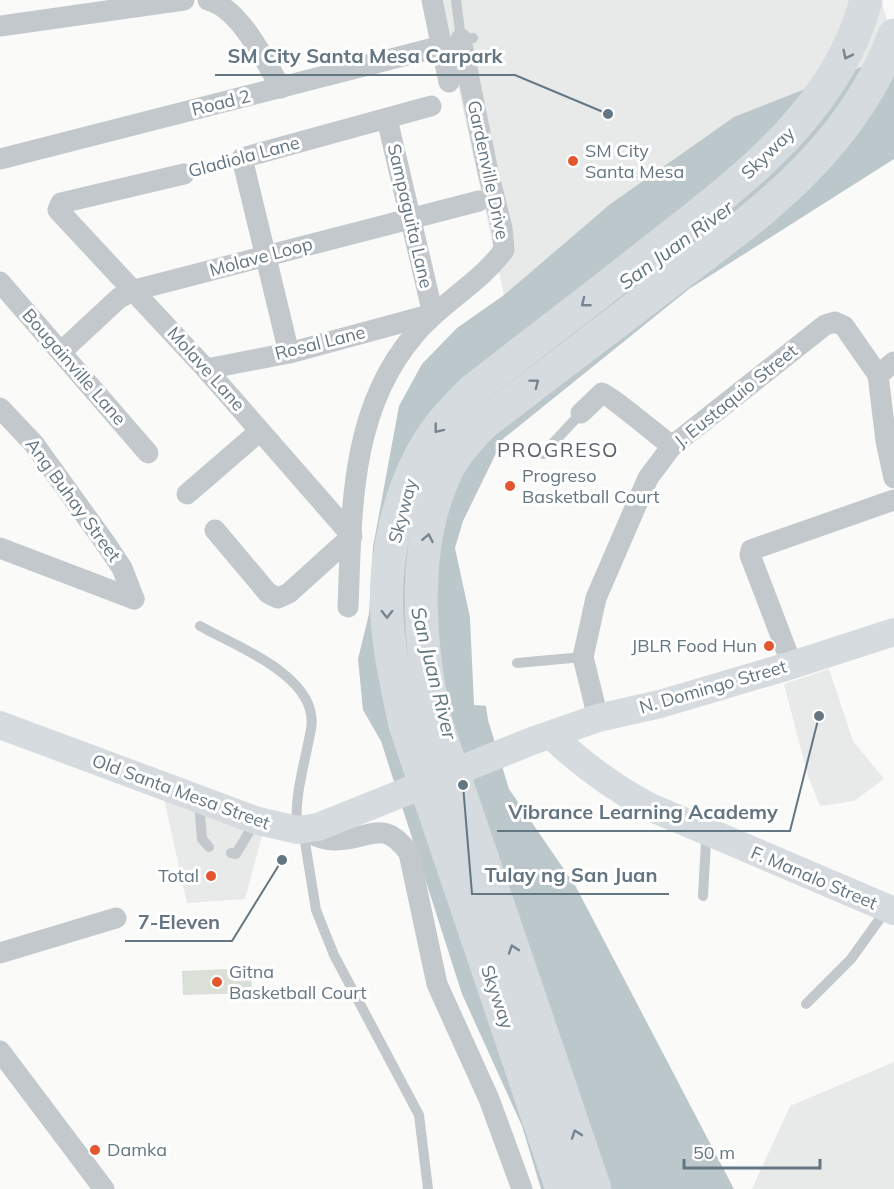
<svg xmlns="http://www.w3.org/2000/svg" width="894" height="1189" viewBox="0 0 894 1189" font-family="Mulish,sans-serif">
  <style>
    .built { fill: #e8e9e9 }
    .green { fill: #dadfd7 }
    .water { fill: #bbc7cb }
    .pier { fill: #fafaf8 }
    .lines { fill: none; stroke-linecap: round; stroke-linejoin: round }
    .lane { stroke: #c3c8cc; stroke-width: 10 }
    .street { stroke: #c3c8cc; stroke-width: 21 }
    .secondary { stroke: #d6dbdf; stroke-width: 28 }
    .highway { stroke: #d6dbdf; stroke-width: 33 }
    .oneway { stroke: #768591 }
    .poi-dot { fill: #e4572e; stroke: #fff; stroke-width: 2 }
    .labels { text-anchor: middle; stroke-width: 6; stroke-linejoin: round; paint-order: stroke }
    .street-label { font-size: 18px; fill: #657683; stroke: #fff }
    .poi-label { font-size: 18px; fill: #657683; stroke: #fff; text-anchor: start }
    .water-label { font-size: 20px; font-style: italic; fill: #60757c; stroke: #fff }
    .neighbourhood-label { font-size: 20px; letter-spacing: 1.5px; fill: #57646e; stroke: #fff }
    .leader { fill: none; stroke: #657683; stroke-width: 2 }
    .callout-dot { fill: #657683; stroke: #fff; stroke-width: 2 }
    .callout-label { font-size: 20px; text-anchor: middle; font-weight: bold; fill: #657683; stroke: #fff; stroke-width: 6; stroke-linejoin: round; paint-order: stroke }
  </style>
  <rect width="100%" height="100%" fill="#fafaf8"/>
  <!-- built -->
  <g class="built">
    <polygon points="439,0 881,0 894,42 894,54 609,205 504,295"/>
    <polygon points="829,669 853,741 884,779 854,801 820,806 808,776 784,684"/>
    <polygon points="164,799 263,832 245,899 187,903"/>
    <polygon points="894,1062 894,1189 752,1189 790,1106"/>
  </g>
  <!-- green -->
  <polygon class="green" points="251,968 252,993 183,995 182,971"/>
  <!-- water -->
  <polygon class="water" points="894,54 894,159 689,289 503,439 463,521 455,548 479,659 488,720 509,789 576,887 734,1189 541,1189 522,1126 462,994 381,741 363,710 358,659 369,614 373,547 399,406 422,364 457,328 504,295 609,205 734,117"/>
  <!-- pier -->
  <polygon class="pier" points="473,617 482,659 489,706 474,705 470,618"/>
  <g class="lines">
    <!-- lane -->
    <g class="lane">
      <polyline points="456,0 461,39 473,38"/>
      <polyline points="184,174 242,158"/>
      <polyline points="543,454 581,413"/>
      <path d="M200,626C237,647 320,677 311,729C305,763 294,795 297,829"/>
      <polyline points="517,663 583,657"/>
      <polyline points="199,802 202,839 209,847"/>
      <polyline points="303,830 316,910 334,955 419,1115 428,1189"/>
      <polyline points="231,853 236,854 255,822"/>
      <polyline points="703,896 706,841 708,834"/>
      <polyline points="806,1004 851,959 887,909"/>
    </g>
    <!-- street -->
    <g class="street">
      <path d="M208,0C240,8 265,61 281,88"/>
      <polyline points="432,0 449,82"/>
      <polyline points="0,26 184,0"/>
      <polyline points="0,159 442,46"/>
      <polyline points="184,174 61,203 58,210 206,369 352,536 289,593 278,598 268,593 215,530"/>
      <polyline points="0,282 148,453"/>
      <polyline points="62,351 119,298 135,290 479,201"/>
      <polyline points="289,353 242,158 431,106"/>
      <polyline points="206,369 289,353 433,314 387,119"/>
      <polyline points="878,375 894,362"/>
      <polyline points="0,408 34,444 106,544 122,568 134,599"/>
      <path d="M581,413L602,393C608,394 661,438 672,446"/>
      <polyline points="187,494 260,431"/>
      <polyline points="0,548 134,599"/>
      <path d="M348,607C352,512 349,410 415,334C442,302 479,284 504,250L502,228L488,172L461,39"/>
      <polyline points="792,665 750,555 751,550 894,500"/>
      <polyline points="598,718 583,657 596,598 648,478 672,446 825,325 835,322 844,326 878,375 886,441 894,478"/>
      <path d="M302,830C312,834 322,840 334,840C369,841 382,816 409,853L437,984L489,1099L522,1189"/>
      <polyline points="0,953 116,918"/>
      <polyline points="0,1051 104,1189"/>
    </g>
    <!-- secondary -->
    <g class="secondary">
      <polyline points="0,725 255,820 297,830 318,827 532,741 598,718 660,704 792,665 894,632"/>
      <path d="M553,734L554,738C584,766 614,788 650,807L894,911"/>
    </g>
    <!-- highway -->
    <g class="highway">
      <path d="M562,1189L405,725C398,690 389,654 387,617C383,559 399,487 431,438C443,420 458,405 473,390C530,346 586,303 642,259C732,188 836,116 866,0"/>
      <path d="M595,1189L436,722C418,643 411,545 447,470C456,452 470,437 484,423L745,224C809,173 865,113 894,35"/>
    </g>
  </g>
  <!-- one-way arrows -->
  <defs><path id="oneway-chevron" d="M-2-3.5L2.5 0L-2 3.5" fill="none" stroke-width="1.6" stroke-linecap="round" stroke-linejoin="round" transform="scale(1.5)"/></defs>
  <g class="oneway">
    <use href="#oneway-chevron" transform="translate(847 55) rotate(116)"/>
    <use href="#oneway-chevron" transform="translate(585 303) rotate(142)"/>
    <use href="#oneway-chevron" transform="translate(535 383) rotate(-37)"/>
    <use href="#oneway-chevron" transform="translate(438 429) rotate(128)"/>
    <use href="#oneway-chevron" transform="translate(428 538) rotate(-79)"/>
    <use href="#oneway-chevron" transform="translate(387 614) rotate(89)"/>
    <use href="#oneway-chevron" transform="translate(513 949) rotate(-109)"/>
    <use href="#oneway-chevron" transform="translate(576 1134) rotate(-109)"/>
  </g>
  <!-- markers -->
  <g class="poi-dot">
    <circle cx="573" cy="161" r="6"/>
    <circle cx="510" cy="486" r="6"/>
    <circle cx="769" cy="646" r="6"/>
    <circle cx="211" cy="876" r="6"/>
    <circle cx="217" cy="982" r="6"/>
    <circle cx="95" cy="1150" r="6"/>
  </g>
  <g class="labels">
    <!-- street labels -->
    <g class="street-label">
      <text transform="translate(221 103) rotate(-14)" y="6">Road 2</text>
      <text transform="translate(768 153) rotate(-44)" y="6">Skyway</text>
      <text transform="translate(244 157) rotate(-15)" y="6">Gladiola Lane</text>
      <text transform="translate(488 170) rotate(78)" y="6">Gardenville Drive</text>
      <text transform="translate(410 216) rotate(77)" y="6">Sampaguita Lane</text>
      <text transform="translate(261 257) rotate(-15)" y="6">Molave Loop</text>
      <text transform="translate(320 343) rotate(-14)" y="6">Rosal Lane</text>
      <text transform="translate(74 367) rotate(49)" y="6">Bougainville Lane</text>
      <text transform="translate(206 369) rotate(48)" y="6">Molave Lane</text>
      <text transform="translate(736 396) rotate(-39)" y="6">J. Eustaquio Street</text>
      <text transform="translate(73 500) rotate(54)" y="6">Ang Buhay Street</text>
      <text transform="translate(403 511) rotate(-75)" y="6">Skyway</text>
      <text transform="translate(713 687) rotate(-16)" y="6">N. Domingo Street</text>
      <text transform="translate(181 792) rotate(20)" y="6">Old Santa Mesa Street</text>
      <text transform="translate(814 878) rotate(23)" y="6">F. Manalo Street</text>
      <text transform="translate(497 997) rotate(71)" y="6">Skyway</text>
    </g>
    <!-- poi labels -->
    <g class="poi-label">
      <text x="585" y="157">SM City<tspan x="585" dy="21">Santa Mesa</tspan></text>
      <text x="522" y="482">Progreso<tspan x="522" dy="21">Basketball Court</tspan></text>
      <text x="757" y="652" text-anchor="end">JBLR Food Hun</text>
      <text x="199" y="882" text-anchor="end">Total</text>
      <text x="229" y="978">Gitna<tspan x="229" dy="21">Basketball Court</tspan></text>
      <text x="107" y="1156">Damka</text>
    </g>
    <!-- water labels -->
    <g class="water-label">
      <text transform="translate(676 245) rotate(-36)" y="7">San Juan River</text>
      <text transform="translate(434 673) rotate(76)" y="7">San Juan River</text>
    </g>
    <!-- neighbourhood labels -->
    <g class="neighbourhood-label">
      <text x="558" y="457">PROGRESO</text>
    </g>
  </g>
  <!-- callouts -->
  <path class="leader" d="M608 114L515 75H215M819 716L790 831H497M463 785L472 894H669M282 860L232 941H125"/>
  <g class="callout-dot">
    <circle cx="608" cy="114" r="6"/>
    <circle cx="819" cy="716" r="6"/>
    <circle cx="463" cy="785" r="6"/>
    <circle cx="282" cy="860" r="6"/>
  </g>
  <g class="callout-label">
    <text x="365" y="63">SM City Santa Mesa Carpark</text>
    <text x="643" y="819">Vibrance Learning Academy</text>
    <text x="571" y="882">Tulay ng San Juan</text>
    <text x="179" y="929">7-Eleven</text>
  </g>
  <!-- scale -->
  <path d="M684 1159v9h136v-9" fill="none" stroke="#657683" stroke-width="3"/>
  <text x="693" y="1159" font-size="18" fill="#657683" stroke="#ffffff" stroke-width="4.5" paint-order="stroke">50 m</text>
</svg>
